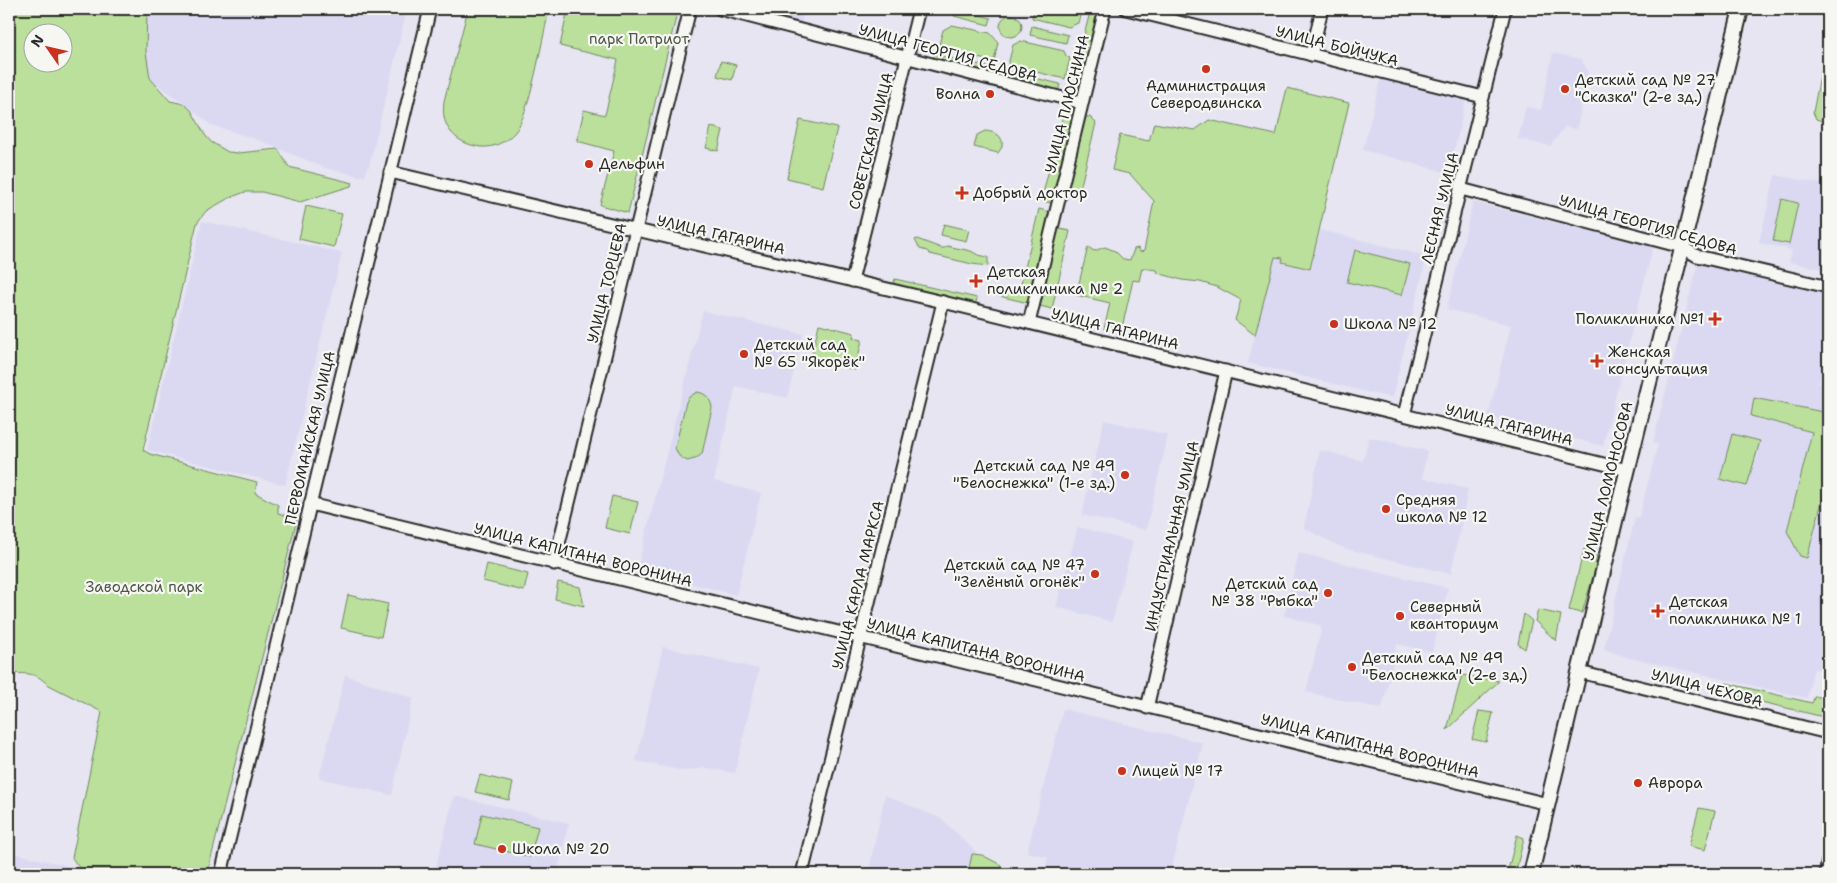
<svg xmlns="http://www.w3.org/2000/svg" width="1837" height="883" viewBox="0 0 1837 883" font-family="'Shantell Sans',sans-serif">
  <style>
    .built { fill: #dbd9f1 }
    .green { fill: #bae09b; stroke: #728663; fill-rule: evenodd }
    .lines { fill: none; stroke-linecap: round; stroke-linejoin: round }
    .minor-casing { stroke: #2b2b2b; stroke-width: 15 }
    .major-casing { stroke: #2b2b2b; stroke-width: 18 }
    .minor { stroke: #f6f6f2; stroke-width: 11 }
    .major { stroke: #f6f6f2; stroke-width: 14 }
    .poi-dot { fill: #c8321e; stroke: #f6f6f2; stroke-width: 2 }
    .labels { text-anchor: middle; stroke-width: 4.5; stroke-linejoin: round; paint-order: stroke }
    .park-label { font-size: 15px; fill: #4f5847; stroke: #f6f6f2 }
    .street-label { font-size: 15px; fill: #2b2b2b; stroke: #f6f6f2 }
    .poi-label { font-size: 15px; fill: #2b2b2b; stroke: #f6f6f2; text-anchor: start }
  </style>
  <rect width="100%" height="100%" fill="#e6e5f1"/>
  <filter id="ink" filterUnits="userSpaceOnUse"><feTurbulence type="fractalNoise" baseFrequency=".02" numOctaves="2"/><feDisplacementMap in="SourceGraphic" scale="10" xChannelSelector="R" yChannelSelector="G"/><feConvolveMatrix kernelMatrix="1 2 1 2 8 2 1 2 1" color-interpolation-filters="sRGB"/></filter>
  <g filter="url(#ink)">
    <!-- built -->
    <g class="built">
      <polygon points="144,9 407,9 369,167 367,167 365,177 328,169 255,139 211,125 185,104 156,84 147,73"/>
      <polygon points="747,9 805,9 801,23"/>
      <polygon points="1553,53 1581,59 1588,71 1577,129 1565,127 1550,146 1518,139 1526,107 1541,110"/>
      <polygon points="1381,77 1466,99 1449,173 1363,150"/>
      <polygon points="1775,175 1828,185 1828,270 1789,262 1792,250 1759,243"/>
      <polygon points="1473,202 1653,247 1603,446 1488,417 1511,325 1447,309"/>
      <polygon points="202,221 342,253 285,485 147,450"/>
      <polygon points="1320,230 1427,256 1392,398 1248,363 1275,256 1283,258 1282,262 1310,269"/>
      <polygon points="1698,263 1828,295 1828,348 1819,383 1828,386 1828,639 1820,670 1814,669 1807,698 1626,657 1604,649 1635,517 1639,517 1658,444 1653,443"/>
      <polygon points="703,311 803,334 787,398 736,386 714,481 761,493 736,595 637,569"/>
      <polygon points="1104,420 1168,435 1146,530 1082,515"/>
      <polygon points="1369,437 1427,451 1422,478 1468,489 1451,574 1343,548 1304,528 1320,450 1363,461"/>
      <polygon points="1078,527 1133,542 1112,622 1056,607"/>
      <polygon points="1299,553 1448,588 1432,652 1397,644 1382,709 1306,692 1322,626 1284,616"/>
      <polygon points="663,647 759,669 735,773 706,768 684,771 636,761"/>
      <polygon points="345,675 413,698 392,795 319,778"/>
      <polygon points="1063,709 1203,743 1170,874 1044,874 1048,857 1027,852"/>
      <polygon points="885,795 942,819 977,853 973,874 868,874"/>
      <polygon points="454,796 569,823 557,874 434,874"/>
      <polygon points="9,852 81,869 80,874 9,874"/>
    </g>
    <!-- green -->
    <g class="green">
      <path d="M9,9H147L146,52L150,78L170,101L184,104L191,110L205,135L211,142L228,152L238,153L278,149L289,167L353,183L351,186L300,202L262,192H245L229,198L206,211L197,223L143,450L150,454L257,482L255,493L278,505V513L297,519L207,874H80V869L72,858L102,712L47,684C36,672 24,673 9,674ZM32,32H62V62H32Z"/>
      <path d="M468,9H547L548,15C542,40 529,116 515,132C506,142 494,148 481,147C474,146 466,144 460,140C445,130 442,117 444,101Z"/>
      <polygon points="568,9 678,9 628,213 600,205 614,151 577,141 584,110 605,115 618,60 560,46"/>
      <polygon points="956,9 991,18 989,25 954,16"/>
      <polygon points="1035,9 1082,9 1078,23 1069,27 1032,18"/>
      <polygon points="1090,12 1099,14 1091,45 1082,43"/>
      <circle cx="1011" cy="26" r="11"/>
      <polygon points="952,25 990,33 998,42 994,62 938,48 943,30"/>
      <polygon points="1032,26 1068,35 1066,43 1030,35"/>
      <polygon points="1021,41 1064,51 1066,56 1070,58 1065,79 1008,65 1013,45"/>
      <polygon points="1081,46 1091,49 1084,79 1074,76"/>
      <polygon points="934,54 1060,84 1058,92 932,62"/>
      <polygon points="1826,60 1828,60 1828,123 1816,119 1813,112 1823,61"/>
      <polygon points="721,61 736,65 732,80 717,76"/>
      <polygon points="1287,88 1349,103 1310,269 1282,262 1283,258 1275,257 1255,335 1235,320 1241,300 1217,287 1200,282 1182,280 1158,273 1157,270 1142,268 1139,281 1133,280 1121,332 1104,329 1110,303 1076,295 1088,247 1094,251 1105,247 1115,251 1123,259 1130,260 1134,249 1138,248 1140,252 1144,251 1154,201 1130,174 1112,170 1120,135 1149,141 1154,123 1195,130 1209,120 1276,135"/>
      <polygon points="1064,111 1074,113 1052,203 1041,201"/>
      <polygon points="1084,117 1090,117 1096,123 1081,185 1082,190 1077,196 1069,197 1063,192"/>
      <polygon points="800,120 837,128 823,187 787,178"/>
      <polygon points="711,127 723,130 718,151 706,148"/>
      <path d="M985,131C995,132 1004,135 1002,147L998,153L974,147L977,135Z"/>
      <polygon points="1782,199 1798,203 1789,244 1773,241"/>
      <polygon points="306,206 342,214 334,247 299,239"/>
      <polygon points="1039,209 1050,212 1028,303 995,295 997,288 1019,293"/>
      <polygon points="944,224 969,230 966,241 941,235"/>
      <polygon points="1054,228 1070,231 1052,309 1036,305"/>
      <polygon points="917,239 941,248 944,248 947,246 971,251 978,255 988,257 988,266 972,264 930,254 927,251 920,249 915,240"/>
      <polygon points="1355,250 1410,264 1402,295 1347,282"/>
      <polygon points="895,279 977,298 975,307 893,285"/>
      <polygon points="819,324 854,333 853,338 862,340 855,370 811,359"/>
      <path d="M697,392C706,393 711,399 712,408L702,454L695,459L687,461L679,456L675,448L686,402L689,397Z"/>
      <polygon points="1754,398 1828,413 1828,479 1807,558 1800,556 1787,531 1812,432 1751,416"/>
      <polygon points="1732,434 1760,441 1747,486 1720,479"/>
      <polygon points="612,496 638,502 630,534 605,528"/>
      <polygon points="1584,549 1597,552 1595,570 1582,613 1569,610"/>
      <polygon points="487,564 528,574 524,591 483,581"/>
      <polygon points="558,582 580,587 584,606 555,599"/>
      <polygon points="348,595 388,604 381,637 341,628"/>
      <polygon points="1538,610 1561,615 1556,641 1535,621"/>
      <polygon points="1524,614 1532,621 1525,649 1518,644"/>
      <polygon points="1462,675 1499,681 1447,730"/>
      <polygon points="1726,683 1812,703 1815,696 1828,699 1828,718 1724,693"/>
      <polygon points="1479,711 1493,713 1486,742 1472,739"/>
      <polygon points="480,775 513,783 509,800 475,792"/>
      <polygon points="1699,808 1715,811 1705,850 1689,846"/>
      <polygon points="482,814 538,827 530,857 475,844"/>
      <polygon points="1517,835 1524,838 1515,874 1507,874"/>
      <polygon points="972,854 982,855 1001,865 1002,874 968,874"/>
    </g>
    <g class="lines">
      <!-- minor casing -->
      <g class="minor-casing">
        <g id="minor">
          <polyline points="720,9 1082,103"/>
          <polyline points="1126,9 1483,97"/>
          <polyline points="1311,55 1322,9"/>
          <polyline points="390,172 943,302 1628,470"/>
          <polyline points="1461,189 1682,247 1697,256 1828,287"/>
          <polyline points="852,281 919,9"/>
          <polyline points="1029,323 1105,9"/>
          <polyline points="1404,415 1505,9"/>
          <polyline points="310,504 1548,804"/>
          <polyline points="554,564 690,9"/>
          <polyline points="1579,672 1828,733"/>
          <polyline points="1147,708 1226,371"/>
          <polyline points="221,874 430,9"/>
          <polyline points="802,874 943,302"/>
          <polyline points="1825,874 1828,861"/>
        </g>
      </g>
      <!-- major casing -->
      <g class="major-casing">
        <polyline id="major" points="1531,874 1616,517 1741,9"/>
      </g>
      <!-- minor -->
      <use href="#minor" class="minor"/>
      <!-- major -->
      <use href="#major" class="major"/>
    </g>
  </g>
  <!-- markers -->
  <g class="poi-dot">
    <circle cx="1206" cy="69" r="5"/>
    <circle cx="1565" cy="89" r="5"/>
    <circle cx="990" cy="94" r="5"/>
    <circle cx="589" cy="164" r="5"/>
    <path d="M959.5 185.5h5v5h5v5h-5v5h-5v-5h-5v-5h5z"/>
    <path d="M973.5 273.5h5v5h5v5h-5v5h-5v-5h-5v-5h5z"/>
    <path d="M1712.5 311.5h5v5h5v5h-5v5h-5v-5h-5v-5h5z"/>
    <circle cx="1334" cy="324" r="5"/>
    <circle cx="744" cy="354" r="5"/>
    <path d="M1594.5 353.5h5v5h5v5h-5v5h-5v-5h-5v-5h5z"/>
    <circle cx="1125" cy="475" r="5"/>
    <circle cx="1386" cy="509" r="5"/>
    <circle cx="1095" cy="574" r="5"/>
    <circle cx="1328" cy="593" r="5"/>
    <path d="M1655.5 603.5h5v5h5v5h-5v5h-5v-5h-5v-5h5z"/>
    <circle cx="1400" cy="616" r="5"/>
    <circle cx="1352" cy="667" r="5"/>
    <circle cx="1122" cy="771" r="5"/>
    <circle cx="1638" cy="783" r="5"/>
    <circle cx="502" cy="849" r="5"/>
  </g>
  <g class="labels">
    <!-- park labels -->
    <g class="park-label">
      <text x="639" y="44">парк Патриот</text>
      <text x="144" y="592">Заводской парк</text>
    </g>
    <!-- street labels -->
    <g class="street-label">
      <text transform="translate(1337 46) rotate(14)" y="5">УЛИЦА БОЙЧУКА</text>
      <text transform="translate(948 53) rotate(15)" y="5">УЛИЦА ГЕОРГИЯ СЕДОВА</text>
      <text transform="translate(1067 104) rotate(-76)" y="5">УЛИЦА ПЛЮСНИНА</text>
      <text transform="translate(871 141) rotate(-76)" y="5">СОВЕТСКАЯ УЛИЦА</text>
      <text transform="translate(1440 208) rotate(-76)" y="5">ЛЕСНАЯ УЛИЦА</text>
      <text transform="translate(1648 225) rotate(16)" y="5">УЛИЦА ГЕОРГИЯ СЕДОВА</text>
      <text transform="translate(721 235) rotate(13)" y="5">УЛИЦА ГАГАРИНА</text>
      <text transform="translate(607 283) rotate(-76)" y="5">УЛИЦА ТОРЦЕВА</text>
      <text transform="translate(1115 329) rotate(14)" y="5">УЛИЦА ГАГАРИНА</text>
      <text transform="translate(1509 425) rotate(14)" y="5">УЛИЦА ГАГАРИНА</text>
      <text transform="translate(310 438) rotate(-77)" y="5">ПЕРВОМАЙСКАЯ УЛИЦА</text>
      <text transform="translate(1608 481) rotate(-76)" y="5">УЛИЦА ЛОМОНОСОВА</text>
      <text transform="translate(1172 536) rotate(-77)" y="5">ИНДУСТРИАЛЬНАЯ УЛИЦА</text>
      <text transform="translate(583 555) rotate(14)" y="5">УЛИЦА КАПИТАНА ВОРОНИНА</text>
      <text transform="translate(858 585) rotate(-76)" y="5">УЛИЦА КАРЛА МАРКСА</text>
      <text transform="translate(976 650) rotate(14)" y="5">УЛИЦА КАПИТАНА ВОРОНИНА</text>
      <text transform="translate(1707 688) rotate(14)" y="5">УЛИЦА ЧЕХОВА</text>
      <text transform="translate(1370 746) rotate(14)" y="5">УЛИЦА КАПИТАНА ВОРОНИНА</text>
    </g>
    <!-- poi labels -->
    <g class="poi-label">
      <text x="1575" y="85">Детский сад № 27<tspan x="1575" dy="17">"Сказка" (2-е зд.)</tspan></text>
      <text x="1206" y="91" text-anchor="middle">Администрация<tspan x="1206" dy="17">Северодвинска</tspan></text>
      <text x="980" y="99" text-anchor="end">Волна</text>
      <text x="599" y="169">Дельфин</text>
      <text x="973" y="198">Добрый доктор</text>
      <text x="987" y="277">Детская<tspan x="987" dy="17">поликлиника № 2</tspan></text>
      <text x="1704" y="324" text-anchor="end">Поликлиника №1</text>
      <text x="1344" y="329">Школа № 12</text>
      <text x="754" y="350">Детский сад<tspan x="754" dy="17">№ 65 "Якорёк"</tspan></text>
      <text x="1608" y="357">Женская<tspan x="1608" dy="17">консультация</tspan></text>
      <text x="1115" y="471" text-anchor="end">Детский сад № 49<tspan x="1115" dy="17">"Белоснежка" (1-е зд.)</tspan></text>
      <text x="1396" y="505">Средняя<tspan x="1396" dy="17">школа № 12</tspan></text>
      <text x="1085" y="570" text-anchor="end">Детский сад № 47<tspan x="1085" dy="17">"Зелёный огонёк"</tspan></text>
      <text x="1318" y="589" text-anchor="end">Детский сад<tspan x="1318" dy="17">№ 38 "Рыбка"</tspan></text>
      <text x="1669" y="607">Детская<tspan x="1669" dy="17">поликлиника № 1</tspan></text>
      <text x="1410" y="612">Северный<tspan x="1410" dy="17">кванториум</tspan></text>
      <text x="1362" y="663">Детский сад № 49<tspan x="1362" dy="17">"Белоснежка" (2-е зд.)</tspan></text>
      <text x="1132" y="776">Лицей № 17</text>
      <text x="1648" y="788">Аврора</text>
      <text x="512" y="854">Школа № 20</text>
    </g>
  </g>
  <!-- margin -->
  <rect width="1837" height="883" fill="none" stroke="#f6f6f2" stroke-width="30"/>
  <rect x="15" y="15" width="1807" height="853" fill="none" stroke="#2b2b2b" stroke-width="2" filter="url(#ink)"/>
  <!-- north arrow -->
  <g transform="translate(48 48) rotate(304)"><circle r="24" fill="#f6f6f2" stroke="#a5a5a2"/>
  <path d="M0-4L9 19L0 12L-9 19Z" fill="#c8321e"/>
  <text y="-8" font-size="14" font-weight="bold" text-anchor="middle" fill="#2b2b2b">N</text>
  </g>
</svg>
